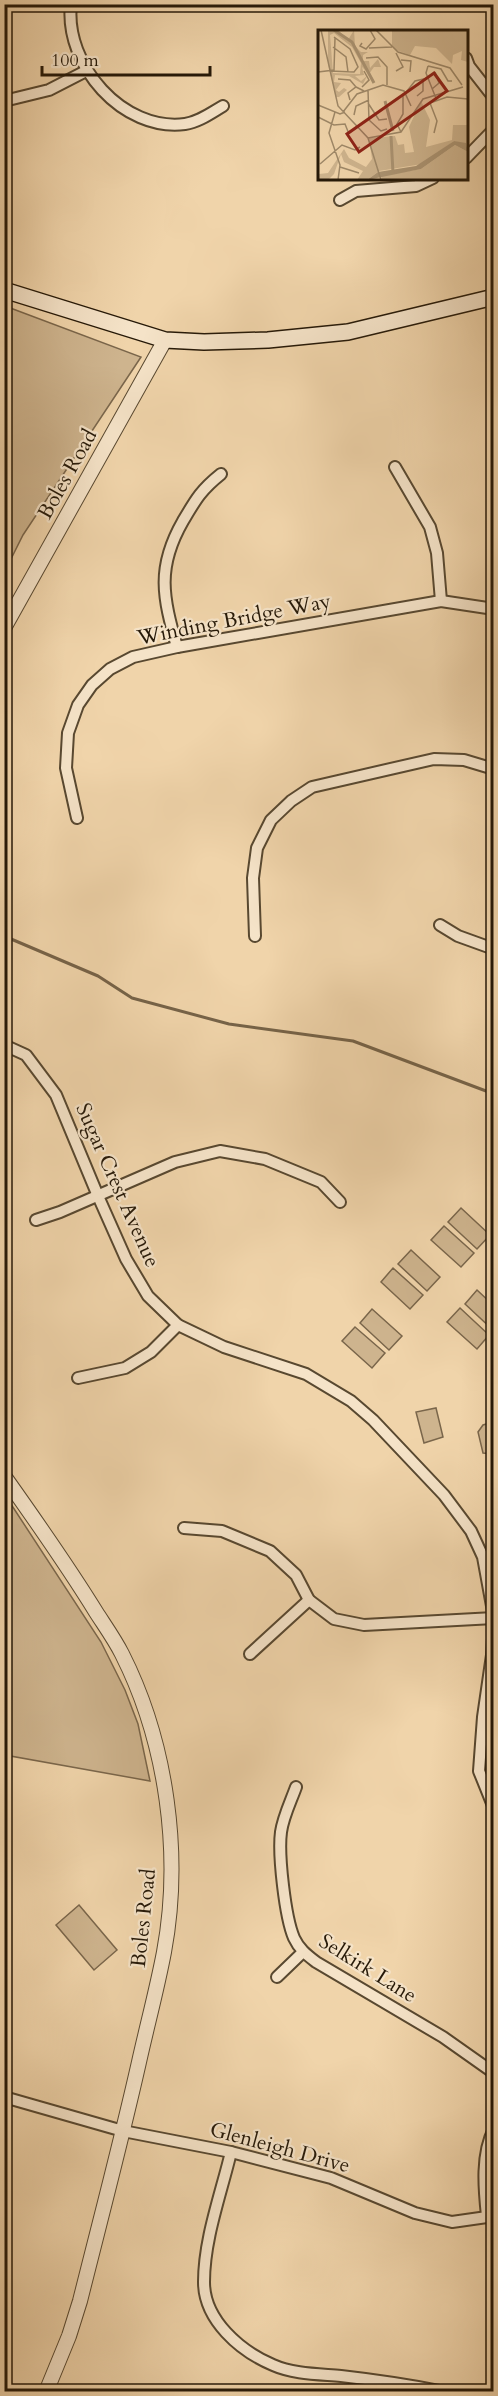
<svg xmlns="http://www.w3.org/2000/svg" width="498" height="2396" viewBox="0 0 498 2396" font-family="Cardo,serif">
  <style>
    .green { fill: #ceb48e; stroke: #7a664b; stroke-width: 1.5 }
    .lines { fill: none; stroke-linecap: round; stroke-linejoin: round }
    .stream { stroke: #766348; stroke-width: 3 }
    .minor-casing { stroke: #584830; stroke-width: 14 }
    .tertiary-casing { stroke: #584830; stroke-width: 16 }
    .secondary-casing { stroke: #261908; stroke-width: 18 }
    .minor { stroke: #f5e3c8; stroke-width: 10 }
    .tertiary { stroke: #f5e3c8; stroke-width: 14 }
    .secondary { stroke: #f5e3c8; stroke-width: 15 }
    .labels { text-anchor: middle; stroke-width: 4.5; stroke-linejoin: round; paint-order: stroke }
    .street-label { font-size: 21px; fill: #261908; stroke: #f5e3c8 }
    .inset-river { fill: none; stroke: #ab9473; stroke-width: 3 }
    .inset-road { fill: none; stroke: #9f8969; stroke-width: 1.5 }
    .view { fill: #8f2418; fill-opacity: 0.15; stroke: #8f2418; stroke-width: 3 }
    .inset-edge { fill: none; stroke: #261908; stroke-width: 3 }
  </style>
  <rect width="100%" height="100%" fill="#f0d4aa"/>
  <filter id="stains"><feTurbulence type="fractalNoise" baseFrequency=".00333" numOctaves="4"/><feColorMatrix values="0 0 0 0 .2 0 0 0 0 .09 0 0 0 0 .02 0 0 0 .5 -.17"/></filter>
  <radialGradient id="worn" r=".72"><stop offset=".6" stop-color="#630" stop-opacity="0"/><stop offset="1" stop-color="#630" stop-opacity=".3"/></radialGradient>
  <!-- green -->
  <g class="green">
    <polygon points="5,306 141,357 23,535 5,571"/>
    <polygon points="461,1208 490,1235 477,1249 448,1222"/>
    <polygon points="444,1226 474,1253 461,1267 431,1240"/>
    <polygon points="411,1250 440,1277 427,1291 398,1264"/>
    <polygon points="393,1268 423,1295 410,1309 381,1282"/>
    <polygon points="477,1290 493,1305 493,1330 465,1304"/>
    <polygon points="460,1308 489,1335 477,1349 447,1322"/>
    <polygon points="372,1309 402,1336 389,1350 360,1323"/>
    <polygon points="355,1327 385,1353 372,1368 342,1341"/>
    <polygon points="436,1408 443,1437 424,1443 416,1412"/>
    <polygon points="493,1422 493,1454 483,1453 478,1432 483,1425"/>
    <polygon points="5,1495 101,1642 125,1690 138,1724 150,1781 5,1755"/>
    <polygon points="79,1905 117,1950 94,1970 56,1925"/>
  </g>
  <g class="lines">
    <!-- stream -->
    <polyline class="stream" points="4,936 98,976 132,998 229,1024 353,1041 494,1094"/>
    <!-- minor casing -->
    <g class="minor-casing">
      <g id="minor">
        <path d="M71,4C64,65 123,132 185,124C199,122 211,113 223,106"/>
        <polyline points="466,58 469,66 494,98"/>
        <polyline points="4,101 49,90 86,71"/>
        <polyline points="466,158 494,129"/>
        <polyline points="340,200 356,191 416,186 433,178"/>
        <polyline points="395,467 430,527 437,553 441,601"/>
        <path d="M177,647C163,597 156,568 183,521C196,499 201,490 221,474"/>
        <polyline points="77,818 66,768 68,733 78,705 92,685 110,669 133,657 177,647 441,601 494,609"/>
        <polyline points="440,925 458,936 494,949"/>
        <polyline points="255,936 253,878 257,848 271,820 291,801 312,787 434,759 464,760 494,769"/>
        <polyline points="4,1045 26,1055 56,1095 98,1196 126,1259 148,1296 178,1325 224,1347 306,1374 351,1401 373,1420 444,1495 471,1531 483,1557 494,1617"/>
        <polyline points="36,1220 60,1212 175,1162 220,1151 265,1159 321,1182 340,1202"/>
        <polyline points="78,1378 125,1368 151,1352 178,1325"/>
        <polyline points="184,1528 222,1531 270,1551 296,1575 309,1600 334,1619 364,1625 494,1618"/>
        <polyline points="494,1623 492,1655 483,1717 479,1771 494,1808"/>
        <polyline points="250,1654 309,1600"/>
        <path d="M296,1787C291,1801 283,1817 281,1832C278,1854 285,1917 294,1938C299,1949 307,1955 316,1962L443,2037L494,2073"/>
        <polyline points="277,1977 303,1952"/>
        <polyline points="4,2097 123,2131 231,2152 331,2178 415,2213 452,2222 494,2216"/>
        <path d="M231,2152C221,2194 204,2239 204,2282C204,2320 240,2351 273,2365C293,2374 319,2374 341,2376C376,2380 410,2385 445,2392"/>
        <path d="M487,2216C484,2188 481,2154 494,2129"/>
      </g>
    </g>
    <!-- tertiary casing -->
    <g class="tertiary-casing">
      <g id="tertiary">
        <polyline points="4,628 165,340"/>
        <path d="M4,1476C36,1521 67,1565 96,1612C105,1626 115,1640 122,1654C167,1743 182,1855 164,1952C157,1989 147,2026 139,2062C121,2142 100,2221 80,2301L69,2336L46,2392"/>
      </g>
    </g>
    <!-- secondary casing -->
    <g class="secondary-casing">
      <polyline id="secondary" points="4,290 165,340 204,342 268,340 348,332 494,297"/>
    </g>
    <!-- minor -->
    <use href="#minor" class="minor"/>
    <!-- tertiary -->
    <use href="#tertiary" class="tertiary"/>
    <!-- secondary -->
    <use href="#secondary" class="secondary"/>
  </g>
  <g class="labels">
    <!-- street labels -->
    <g class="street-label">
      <text transform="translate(67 474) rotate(-61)" y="7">Boles Road</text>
      <text transform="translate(234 619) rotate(-11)" y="7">Winding Bridge Way</text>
      <text transform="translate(118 1185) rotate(66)" y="7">Sugar Crest Avenue</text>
      <text transform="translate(143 1918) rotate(-84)" y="7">Boles Road</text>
      <text transform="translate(368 1968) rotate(32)" y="7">Selkirk Lane</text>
      <text transform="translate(280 2147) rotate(15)" y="7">Glenleigh Drive</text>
    </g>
  </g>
  <!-- overview -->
  <g transform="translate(318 30)">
    <rect width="150" height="150" fill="#f0d4aa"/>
    <path d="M10,0H20L30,10L36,0L37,16L43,22H50L45,25V31H51L52,38L60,29L63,37H56L51,44L44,37L46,45L37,46L43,51L49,46L45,54L31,46L17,45L16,52L23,53L18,60L21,62L26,58L29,60L21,67H18L10,34ZM16,3L34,17L43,33L42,44L15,43L12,5ZM74,0H150V32L143,30L144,21L135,25L134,34L118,18L97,16L92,25L78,20L74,15ZM103,71L112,90L108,117L134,110L135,95H150V116L136,111L104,134L61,141L49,150H39L45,141L26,132L23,124L16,144L10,150H0V140L1,144L10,143L26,119L31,128L48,137L54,129L51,108L77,106L80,115L86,114L87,123L96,122L91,97ZM137,115L150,122V150H64L63,146L103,139Z" fill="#ceb48e" fill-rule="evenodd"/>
    <path d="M136,111L148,113L150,122L137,115L103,139L49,150L60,142L98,136Z" fill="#ab9473"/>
    <path class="inset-river" d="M16,0L34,12L56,53M67,71L75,101M73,106L75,143"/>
    <path class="inset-road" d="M3,0L20,76L50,108L63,150M58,0L80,22L132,38L144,55M44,13L42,16L48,19L57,9L52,0M15,17L28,27L30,42M51,18L74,17M78,23L85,37L78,41M48,28L60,27L69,37V55M83,30L93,31L92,42M110,36L108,43L119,71M110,36L123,39L130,51H134M12,41L36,42L40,37L32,19L16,7M0,42L16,40L17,8M20,49L32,50L38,57M44,57L51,50L46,41M114,59L121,53L117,42M50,60L51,90L63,101L69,99M99,66L105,61V50M32,70L30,63L38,57L46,61M50,73L61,90L69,89M0,75L22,84L27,82M17,82L11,103L22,135L20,150M25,82L39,64L65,55L86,61L93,76M36,85L38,76L51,70M0,87L16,95L27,94L31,104M83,102L79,94L85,84V66L97,51L110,48M116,103L119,91L112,73L129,67L150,69M50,108L83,102L105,69L145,57M2,134L24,115L37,120L42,117M22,137L41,143"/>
    <path class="view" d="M116,43L129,61L41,122L29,104Z"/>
    <rect width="150" height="150" class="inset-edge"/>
  </g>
  <!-- margin -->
  <rect width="498" height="2396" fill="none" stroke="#f0d4aa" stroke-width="24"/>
  <rect x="6" y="6" width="486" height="2384" fill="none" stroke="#261908" stroke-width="3"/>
  <rect x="12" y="12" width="474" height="2372" fill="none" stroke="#261908" stroke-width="1.5"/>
  <!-- scale -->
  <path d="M42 66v9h168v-9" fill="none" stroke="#261908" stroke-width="3"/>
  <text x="51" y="66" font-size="18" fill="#261908" stroke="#f5e3c8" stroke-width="4.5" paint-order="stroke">100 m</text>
  <rect width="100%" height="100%" filter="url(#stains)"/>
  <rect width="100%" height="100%" fill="url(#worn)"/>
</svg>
